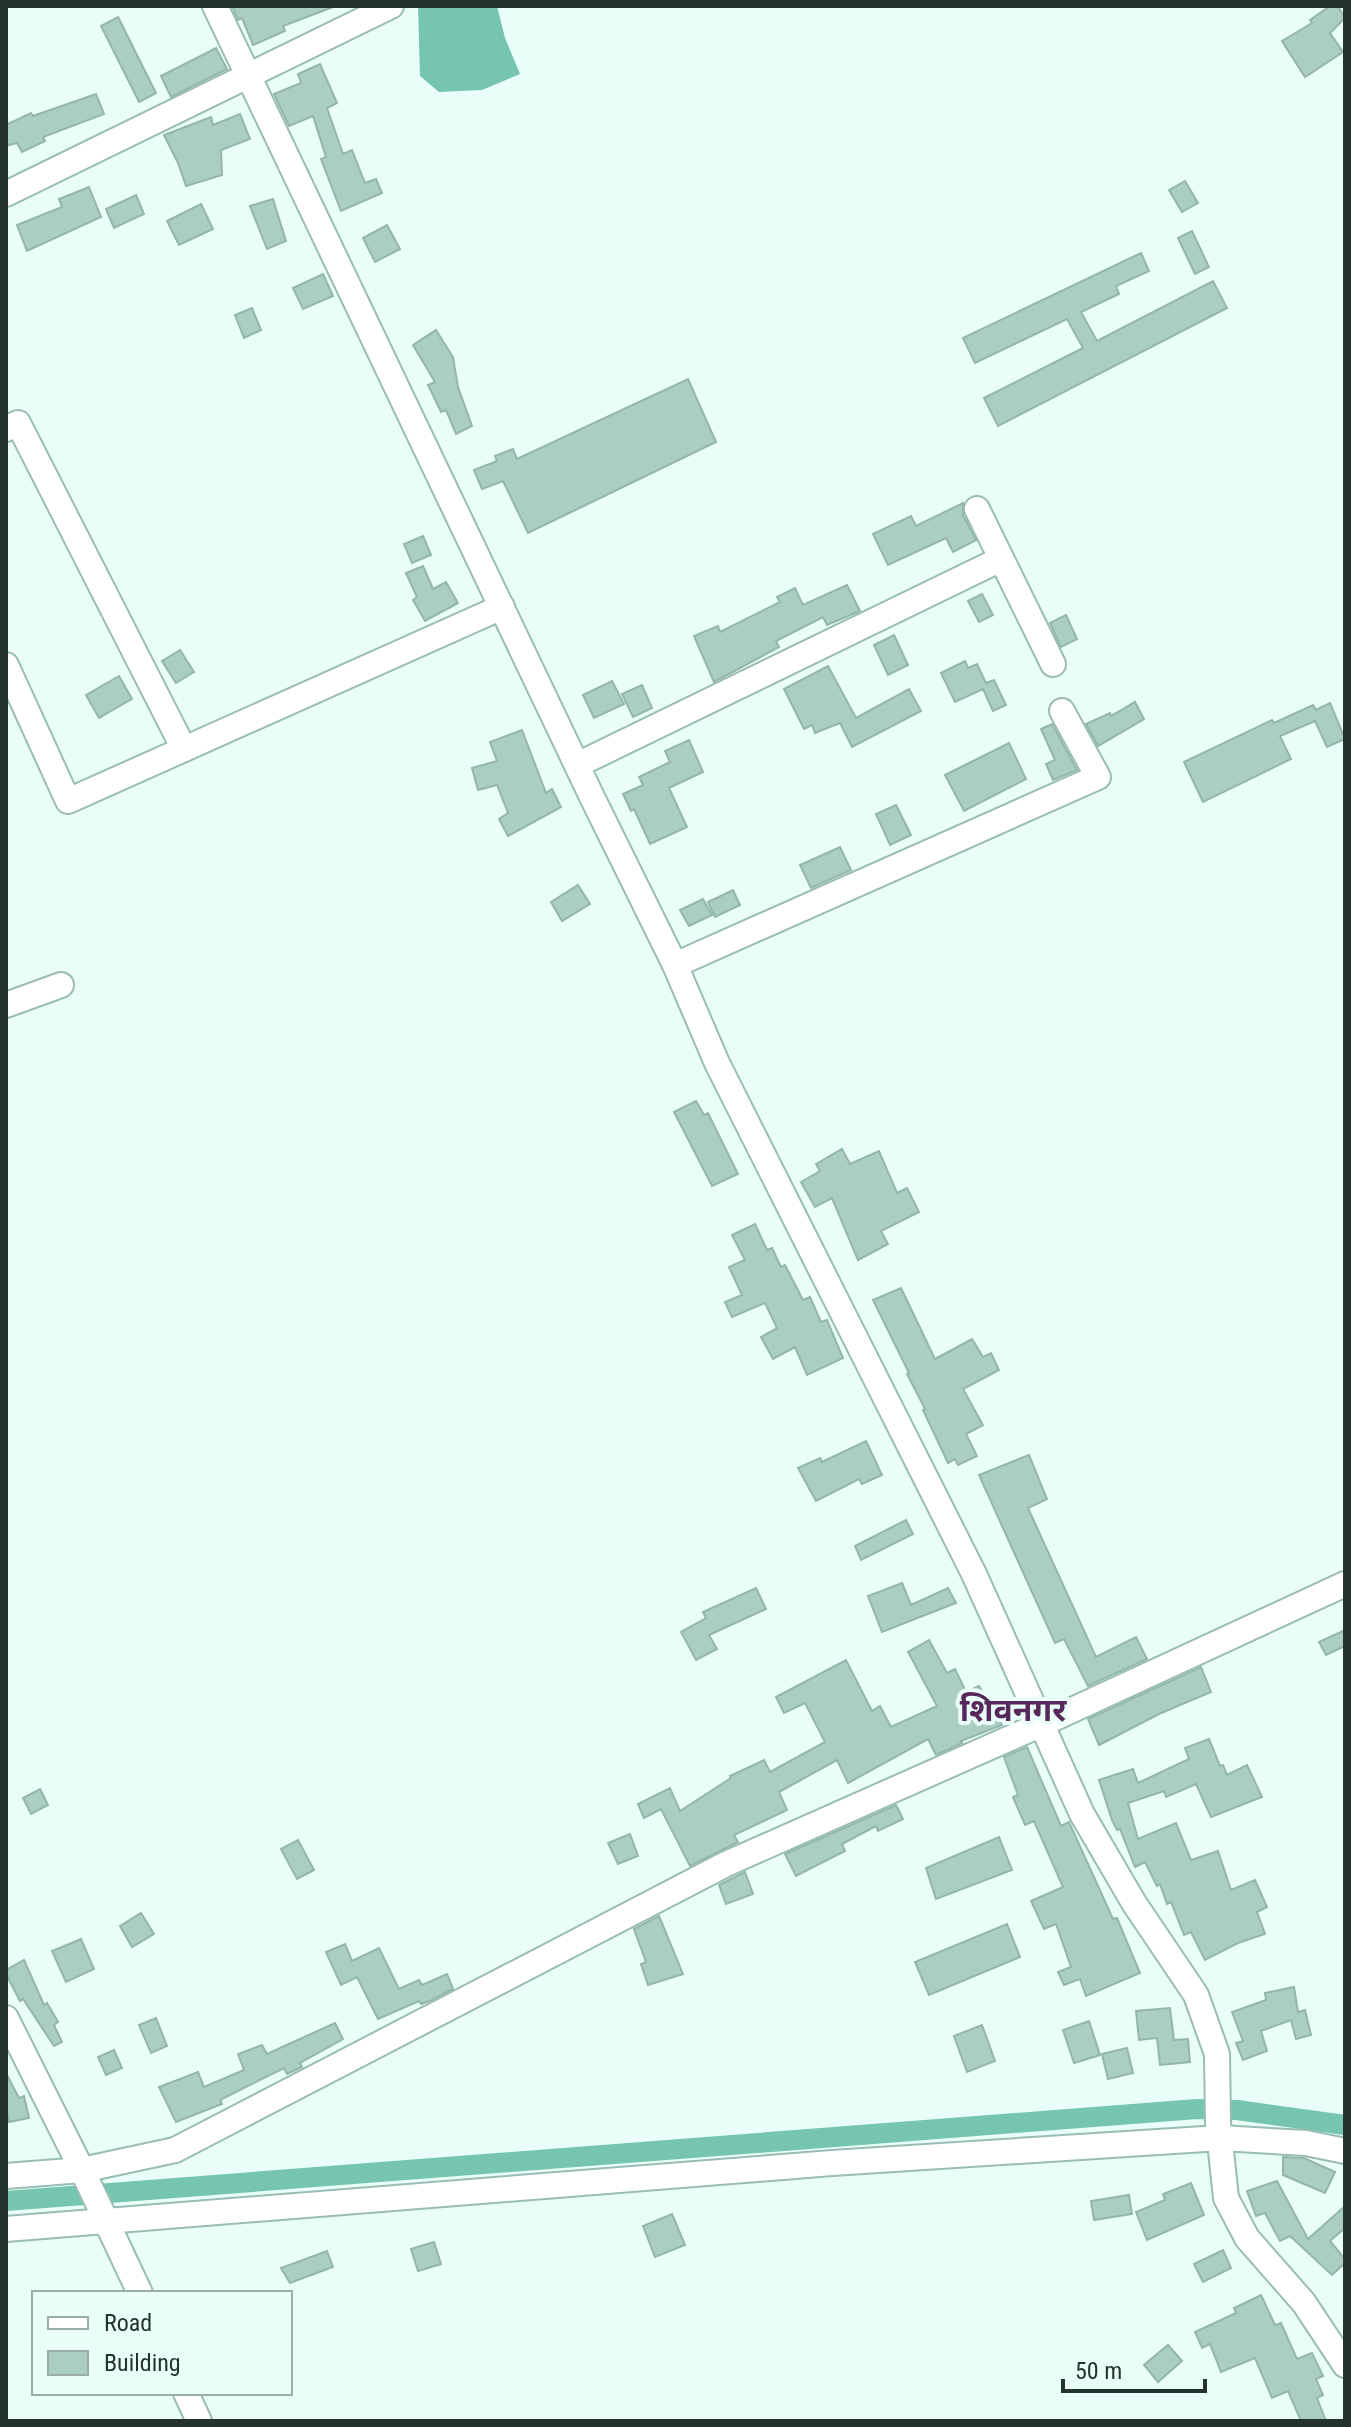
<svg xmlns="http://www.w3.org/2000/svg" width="1351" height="2427" viewBox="0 0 1351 2427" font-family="'Roboto Condensed','Noto Sans Devanagari',sans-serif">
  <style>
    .water { fill: #75c5b1 }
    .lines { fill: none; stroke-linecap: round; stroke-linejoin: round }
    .canal { stroke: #75c5b1; stroke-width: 20 }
    .building { fill: #abcec4; stroke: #93b6ac; stroke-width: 2 }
    .minor-casing { stroke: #9abdb3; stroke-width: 28 }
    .minor { stroke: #fff; stroke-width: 24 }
    .labels { text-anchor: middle; stroke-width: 8; stroke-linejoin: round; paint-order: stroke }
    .district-label { font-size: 32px; font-weight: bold; fill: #58285a; stroke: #e9fef8 }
  </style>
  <rect width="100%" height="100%" fill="#e9fef8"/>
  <!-- water -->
  <polygon class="water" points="418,6 497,6 505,38 520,74 482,90 439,92 420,76"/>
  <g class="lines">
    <!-- canal -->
    <polyline class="canal" points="6,2201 1197,2109 1237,2110 1345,2125"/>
  </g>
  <!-- building -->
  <g class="building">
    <polygon points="232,6 332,6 333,7 283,26 285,31 253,45 242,18 238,20"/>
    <polygon points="1330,6 1338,6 1345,18 1330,33 1343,52 1305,77 1282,41 1312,23 1310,20"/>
    <polygon points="118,17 156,93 139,102 101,26"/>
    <polygon points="216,48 227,69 171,97 161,76"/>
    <polygon points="320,64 337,103 327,108 343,154 352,150 365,183 376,179 382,193 341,211 321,159 326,157 313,116 289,126 274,94 301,83 298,74"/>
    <polygon points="96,94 104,114 43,137 45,141 22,152 17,143 6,146 6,125 31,113 33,116"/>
    <polygon points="240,114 250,139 221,150 222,175 186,186 178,163 164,135 211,117 213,125"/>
    <polygon points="1185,181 1198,203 1182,212 1169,190"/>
    <polygon points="89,187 101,217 27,251 17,225 62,207 59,199"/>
    <polygon points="136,195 144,214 114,228 106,209"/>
    <polygon points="273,199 286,241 267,249 250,206"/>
    <polygon points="201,204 213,229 179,245 167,221"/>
    <polygon points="387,225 400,249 375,262 363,238"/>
    <polygon points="1192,231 1209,267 1195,274 1178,238"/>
    <polygon points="1141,253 1149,271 1116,286 1119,294 1081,312 1097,341 1213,281 1227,308 998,426 984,398 1083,348 1067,319 975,363 963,338"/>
    <polygon points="323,274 333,296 303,309 293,288"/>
    <polygon points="252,308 261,330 244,338 235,315"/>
    <polygon points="436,330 453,357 458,387 472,426 456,434 446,410 441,412 428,385 435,382 413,345"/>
    <polygon points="688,379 716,442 528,533 503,481 482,489 474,470 497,461 495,456 513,449 517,459"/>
    <polygon points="963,503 963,515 976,540 953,552 946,538 888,565 873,534 911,516 916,526"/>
    <polygon points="423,536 431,555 412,563 404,544"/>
    <polygon points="423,566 433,589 446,582 458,603 425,621 413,600 417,597 406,573"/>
    <polygon points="847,585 860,611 827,625 823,617 776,641 779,647 714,682 694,636 718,626 720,632 780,602 777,597 795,588 803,605"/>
    <polygon points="982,594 993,615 979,622 968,601"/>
    <polygon points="1066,615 1077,639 1061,647 1050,623"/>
    <polygon points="894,635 908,665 888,675 874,645"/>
    <polygon points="180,650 194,672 176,683 162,661"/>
    <polygon points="965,661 968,668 977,664 986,683 994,680 1006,705 993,711 983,689 955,702 941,673"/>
    <polygon points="828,666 856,718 909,689 921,711 852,747 840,723 815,733 812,725 804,729 784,689"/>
    <polygon points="119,676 132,699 99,718 86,695"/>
    <polygon points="612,681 624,704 594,718 583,695"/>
    <polygon points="642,685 652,708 633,717 622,694"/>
    <polygon points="1135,702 1144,719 1098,746 1086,724 1110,713 1111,716"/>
    <polygon points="1330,703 1345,739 1327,747 1315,721 1280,736 1291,759 1203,802 1184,762 1272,720 1274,723 1313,705 1316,710"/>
    <polygon points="1052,724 1077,770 1053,780 1046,764 1055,760 1041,729"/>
    <polygon points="522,730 546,793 552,789 561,807 508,836 499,819 508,813 497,785 478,790 472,768 497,761 490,742"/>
    <polygon points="689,740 703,772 669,788 687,827 650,844 634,809 631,811 623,794 643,785 639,777 670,762 665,751"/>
    <polygon points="1009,743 1026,779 964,811 945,775"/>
    <polygon points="896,805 911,835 890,845 876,814"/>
    <polygon points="840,847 851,870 811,888 800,865"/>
    <polygon points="578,885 590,904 562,921 551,902"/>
    <polygon points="733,890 740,905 715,917 708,902"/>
    <polygon points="703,899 712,915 689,926 680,910"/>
    <polygon points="696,1101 704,1115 708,1113 738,1174 712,1186 674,1112"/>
    <polygon points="842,1149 850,1164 879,1151 897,1193 907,1188 919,1212 881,1231 888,1244 858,1260 832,1198 815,1207 801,1182 820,1171 816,1164"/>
    <polygon points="755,1224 767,1250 772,1248 781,1267 785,1265 803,1300 810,1297 821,1322 827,1320 843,1358 807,1375 795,1347 773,1359 761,1337 777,1328 765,1303 732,1317 725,1302 742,1295 729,1267 745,1260 732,1235"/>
    <polygon points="901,1288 935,1359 972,1339 983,1357 991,1353 999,1370 963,1389 983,1425 966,1434 977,1456 958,1465 955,1459 948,1463 923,1410 925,1409 907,1374 909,1373 873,1300"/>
    <polygon points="866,1441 882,1475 862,1484 859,1479 816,1501 798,1468 820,1458 822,1462"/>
    <polygon points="1029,1455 1047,1499 1028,1508 1096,1657 1136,1637 1147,1659 1088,1686 1064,1639 1055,1643 979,1475"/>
    <polygon points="906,1520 913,1534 861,1560 855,1546"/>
    <polygon points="902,1583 911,1605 948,1588 956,1603 882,1632 868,1596"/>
    <polygon points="756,1588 766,1609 709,1635 717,1649 696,1660 681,1632 706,1618 703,1612"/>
    <polygon points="1345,1630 1345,1646 1326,1655 1319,1642"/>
    <polygon points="929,1640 947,1673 955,1669 966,1692 979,1686 1002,1725 961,1741 962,1743 936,1755 928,1739 848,1783 837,1760 779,1792 787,1810 734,1835 738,1842 690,1866 661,1809 644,1818 638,1804 670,1788 680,1811 731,1778 730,1776 764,1760 770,1772 825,1742 805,1703 784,1713 776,1697 846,1660 872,1711 880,1706 891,1727 937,1706 908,1652"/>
    <polygon points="1201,1667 1211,1692 1159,1714 1099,1745 1088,1719"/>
    <polygon points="1209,1739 1220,1766 1223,1765 1227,1775 1247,1765 1262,1797 1211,1817 1196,1784 1166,1797 1164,1791 1128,1803 1138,1839 1176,1823 1191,1860 1218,1851 1231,1890 1255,1880 1267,1907 1257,1912 1265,1934 1238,1943 1205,1960 1191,1932 1184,1935 1171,1902 1167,1904 1160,1884 1157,1886 1145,1862 1135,1867 1120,1829 1117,1830 1112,1820 1099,1780 1133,1769 1138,1783 1189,1759 1185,1748"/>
    <polygon points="1027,1747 1061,1826 1069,1822 1113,1919 1117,1918 1140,1973 1086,1996 1080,1979 1064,1985 1058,1972 1071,1967 1056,1924 1044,1929 1031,1901 1063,1887 1034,1821 1025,1825 1013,1797 1018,1795 1004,1757"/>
    <polygon points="40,1789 48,1805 31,1814 23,1798"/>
    <polygon points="896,1805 903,1819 878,1831 876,1826 842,1844 845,1851 796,1876 785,1854"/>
    <polygon points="630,1834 638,1856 618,1864 608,1843"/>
    <polygon points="999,1837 1012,1870 936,1899 926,1868"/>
    <polygon points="298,1840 314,1870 297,1879 281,1849"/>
    <polygon points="745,1872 753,1894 726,1904 719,1885"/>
    <polygon points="141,1913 154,1934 132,1947 120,1926"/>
    <polygon points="659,1916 683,1974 648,1985 641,1964 646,1962 634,1929"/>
    <polygon points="1007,1924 1020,1957 929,1995 915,1962"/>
    <polygon points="81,1939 94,1969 66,1982 52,1951"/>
    <polygon points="345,1944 352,1961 379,1948 399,1989 419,1980 422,1985 447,1974 453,1989 432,2000 421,2004 419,2001 378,2019 357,1977 341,1985 326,1952"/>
    <polygon points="24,1960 44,2005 47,2003 58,2022 54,2025 62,2042 54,2046 23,1999 20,2001 6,1974 6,1970"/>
    <polygon points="1294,1987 1298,2012 1305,2010 1311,2035 1296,2039 1291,2020 1261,2031 1267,2051 1243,2060 1236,2043 1243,2041 1232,2012 1266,2000 1265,1993"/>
    <polygon points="1170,2008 1174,2040 1188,2039 1190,2062 1160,2065 1157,2038 1139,2040 1136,2011"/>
    <polygon points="156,2018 167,2046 151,2053 139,2025"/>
    <polygon points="1089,2021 1100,2055 1074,2063 1063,2030"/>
    <polygon points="335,2023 343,2039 300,2063 302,2067 287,2074 284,2068 220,2100 222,2104 176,2122 159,2087 198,2072 204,2087 244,2070 238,2054 262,2045 267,2054"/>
    <polygon points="982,2025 995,2061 967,2072 954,2036"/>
    <polygon points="1127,2048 1133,2073 1108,2079 1102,2054"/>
    <polygon points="114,2050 122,2068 106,2075 98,2057"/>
    <polygon points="6,2073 19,2098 24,2096 29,2118 9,2122 6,2108"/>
    <polygon points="1283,2157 1304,2158 1335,2172 1325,2193 1283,2175"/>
    <polygon points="1277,2181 1308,2239 1345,2206 1345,2228 1330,2241 1345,2259 1345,2263 1332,2275 1290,2236 1280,2241 1265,2213 1256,2216 1247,2191"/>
    <polygon points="1191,2183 1204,2215 1147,2240 1136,2212 1165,2200 1163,2194"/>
    <polygon points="1129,2195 1132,2214 1094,2220 1091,2201"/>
    <polygon points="672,2214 685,2245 655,2257 643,2226"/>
    <polygon points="434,2242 441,2264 418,2271 411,2249"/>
    <polygon points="1223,2250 1231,2268 1203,2282 1194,2264"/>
    <polygon points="327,2251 333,2267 290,2283 281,2268"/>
    <polygon points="1261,2295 1275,2325 1281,2323 1297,2359 1312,2353 1323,2376 1316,2379 1323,2395 1317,2398 1326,2421 1301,2421 1288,2391 1272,2398 1255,2358 1221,2372 1210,2344 1202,2348 1195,2332 1236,2313 1234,2308"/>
    <polygon points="1168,2345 1182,2361 1158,2382 1144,2365"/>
  </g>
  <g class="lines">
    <!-- minor casing -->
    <g class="minor-casing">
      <g id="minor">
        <polyline points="215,6 592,797 675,965 717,1063 974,1574 1082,1814 1134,1903 1196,1995 1217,2054 1218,2123 1226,2198 1247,2238 1304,2303 1345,2365"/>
        <polyline points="6,194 391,6"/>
        <polyline points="6,429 18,423 184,749"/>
        <polyline points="977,509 1053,664"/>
        <polyline points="6,665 68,801 502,607"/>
        <polyline points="577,765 1001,559"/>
        <polyline points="675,965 1098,777 1062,711"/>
        <polyline points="6,1005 61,985"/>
        <polyline points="6,2018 84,2174 140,2293"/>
        <polyline points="6,2176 82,2170 175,2150 726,1864 1042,1724 1345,1584"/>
        <polyline points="6,2229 832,2163 1220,2138 1306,2143 1345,2151"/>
        <polyline points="186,2393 199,2421"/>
      </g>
    </g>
    <!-- minor -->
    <use href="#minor" class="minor"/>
  </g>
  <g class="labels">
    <!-- district labels -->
    <g class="district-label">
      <text x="1013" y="1721">शिवनगर</text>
    </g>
  </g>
  <!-- border -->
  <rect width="1351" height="2427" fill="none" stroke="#25332f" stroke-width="16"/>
  <!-- legend -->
  <rect x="32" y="2291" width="260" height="104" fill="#e9fef8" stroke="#9bada8" stroke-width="2"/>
  <rect x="48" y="2317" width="40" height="12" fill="#ffffff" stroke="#9bada8" stroke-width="2"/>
  <text x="104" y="2331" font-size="24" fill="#25332f">Road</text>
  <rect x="48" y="2351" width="40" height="24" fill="#abcec4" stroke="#9bada8" stroke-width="2"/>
  <text x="104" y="2371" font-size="24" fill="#25332f">Building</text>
  <!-- scale -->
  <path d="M1063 2379v12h142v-12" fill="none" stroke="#25332f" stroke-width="4"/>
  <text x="1075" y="2379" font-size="24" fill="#25332f" stroke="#e9fef8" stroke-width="6" paint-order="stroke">50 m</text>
</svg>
